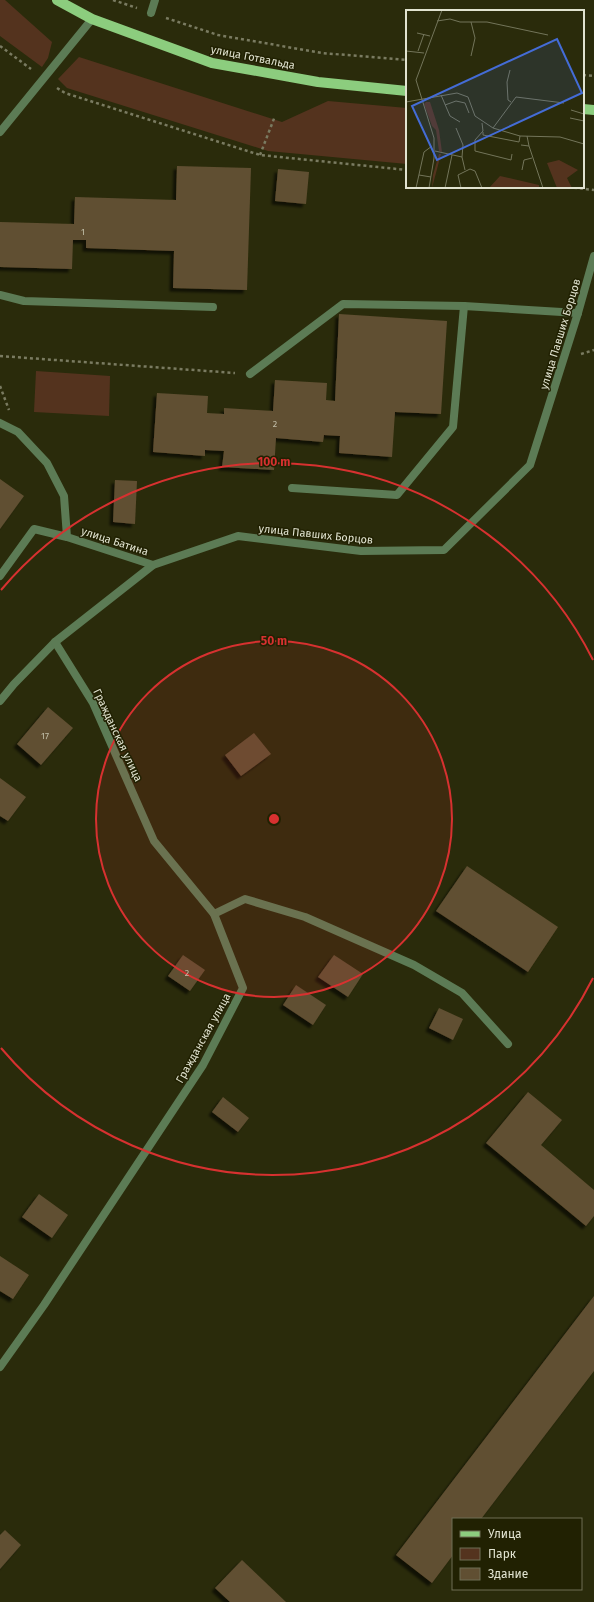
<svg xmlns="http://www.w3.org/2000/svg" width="594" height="1602" viewBox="0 0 594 1602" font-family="'Fira Sans',sans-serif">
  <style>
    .green { fill: #54331e }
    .building { fill: #604f32; filter: url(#shadow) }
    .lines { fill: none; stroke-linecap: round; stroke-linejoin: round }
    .path { stroke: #7a7b61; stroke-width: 2.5; stroke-dasharray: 3 3; stroke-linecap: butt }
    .lane { stroke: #5c7b55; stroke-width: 8 }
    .street { stroke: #5c7b55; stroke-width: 8 }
    .primary { stroke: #8ccd7e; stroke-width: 10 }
    .ring { fill: none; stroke: #d73130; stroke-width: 2 }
    .labels { text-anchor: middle; stroke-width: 3; stroke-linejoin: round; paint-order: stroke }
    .number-label { font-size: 9px; fill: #c1bea8 }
    .street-label { font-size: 11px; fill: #e1e3d0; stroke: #212102 }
    .inset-road { fill: none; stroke: #73755a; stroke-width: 1 }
    .view { fill: #446cd6; fill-opacity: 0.15; stroke: #446cd6; stroke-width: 2 }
    .inset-edge { fill: none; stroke: #e1e3d0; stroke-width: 2 }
    .centre { fill: #d73130; stroke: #212102; stroke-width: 2 }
    .ring-label { font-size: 12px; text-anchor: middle; font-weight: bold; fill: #d73130; stroke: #212102; stroke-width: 3; stroke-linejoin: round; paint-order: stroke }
  </style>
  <defs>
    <filter id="shadow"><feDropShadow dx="-3.5" dy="3.5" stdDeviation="1" flood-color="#0009"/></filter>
  </defs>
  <rect width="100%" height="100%" fill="#2a2b0b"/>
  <!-- green -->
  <g class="green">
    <polygon points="0,0 5,0 52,42 48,58 42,67 0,36"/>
    <polygon points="79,57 282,122 328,101 407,108 407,164 268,151 67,88 58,79"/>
    <polygon points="36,371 110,376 109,416 34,412"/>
  </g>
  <!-- building -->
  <g class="building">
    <polygon points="177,166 251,168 247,290 173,288 174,251 86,248 86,240 73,240 72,269 0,267 0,222 74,224 75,197 176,200"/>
    <polygon points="278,169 309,172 306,204 275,201"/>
    <polygon points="339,314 447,321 441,414 395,412 392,457 339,453 340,436 324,435 323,442 276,438 274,470 222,467 224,451 205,450 205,456 153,452 157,393 208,396 207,413 224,414 224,408 273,411 275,380 327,383 326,400 335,401"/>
    <polygon points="0,479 24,496 0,529"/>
    <polygon points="115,480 137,481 135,524 113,522"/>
    <polygon points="48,707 73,728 41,765 17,744"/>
    <polygon points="254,733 271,754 241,776 225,755"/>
    <polygon points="0,778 26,797 8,821 0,816"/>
    <polygon points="467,866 558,927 528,972 436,911"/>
    <polygon points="183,955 205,970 190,991 168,976"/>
    <polygon points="334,955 363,974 348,997 318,977"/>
    <polygon points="296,985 326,1005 313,1025 283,1005"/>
    <polygon points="439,1008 463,1019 453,1040 429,1028"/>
    <polygon points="528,1092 562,1120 541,1145 594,1190 594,1216 586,1226 486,1143"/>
    <polygon points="223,1097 249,1118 238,1132 212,1112"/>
    <polygon points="39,1194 68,1215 52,1238 22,1217"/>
    <polygon points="0,1256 29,1275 13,1299 0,1291"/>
    <polygon points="594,1296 594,1371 481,1519 453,1519 453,1555 432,1583 396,1555"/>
    <polygon points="5,1530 21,1545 0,1569 0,1535"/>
    <polygon points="242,1560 286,1602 230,1602 215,1588"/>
  </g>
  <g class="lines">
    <!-- path -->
    <g class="path">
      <polyline points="113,0 137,8"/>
      <polyline points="166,18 218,35 322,53 407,60"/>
      <polyline points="0,46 31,69"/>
      <polyline points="583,75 594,76"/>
      <polyline points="57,88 65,93 260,155 407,170"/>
      <polyline points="260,155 275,116"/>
      <polyline points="568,187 594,190"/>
      <polyline points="581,354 594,350"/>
      <polyline points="0,356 235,373"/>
      <polyline points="0,386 9,410"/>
    </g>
    <!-- lane -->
    <g class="lane">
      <polyline points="151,13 155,0"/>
      <polyline points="0,132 92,19"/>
      <polyline points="0,295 24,301 213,307"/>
      <polyline points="250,374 343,304 464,306 578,313"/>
      <polyline points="292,488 397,495 453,427 464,306"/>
      <polyline points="0,576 34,529 67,537"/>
      <polyline points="214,914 245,899 305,917 414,965 462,993 508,1044"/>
    </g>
    <!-- street -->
    <g class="street">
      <polyline points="0,423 18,432 47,463 64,496 67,537 153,565"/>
      <polyline points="0,701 14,684 55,642 153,565 238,536 361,551 444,550 530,465 578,313 594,256"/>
      <polyline points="0,1367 44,1305 203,1065 243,988 214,914 154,841 93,703 55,642"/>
    </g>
    <!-- primary -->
    <g class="primary">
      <polyline points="57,0 92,19 212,63 318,82 407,91"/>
      <polyline points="583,109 594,110"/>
    </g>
  </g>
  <!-- distance rings -->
  <circle cx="274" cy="819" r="178" fill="#d73130" fill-opacity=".12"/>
  <g class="ring">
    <circle cx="274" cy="819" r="178"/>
    <path d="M593 978A357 357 0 0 1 1 1048M1 590A357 357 0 0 1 593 660"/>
  </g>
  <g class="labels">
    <!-- number labels -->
    <g class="number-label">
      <text x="83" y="235">1</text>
      <text x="275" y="427">2</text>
      <text x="45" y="739">17</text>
      <text x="187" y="976">2</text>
    </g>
    <!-- street labels -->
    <g class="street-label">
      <text transform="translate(253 57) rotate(11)" y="4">улица Готвальда</text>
      <text transform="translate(560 334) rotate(-73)" y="4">улица Павших Борцов</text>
      <text transform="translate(316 534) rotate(6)" y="4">улица Павших Борцов</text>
      <text transform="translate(115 541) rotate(18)" y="4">улица Батина</text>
      <text transform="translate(118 735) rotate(65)" y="4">Гражданская улица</text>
      <text transform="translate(203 1038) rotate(-61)" y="4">Гражданская улица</text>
    </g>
  </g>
  <!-- overview -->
  <g transform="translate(406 10)">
    <rect width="178" height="178" fill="#2a2b0b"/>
    <path d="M20,92H24L33,120L36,142L33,141L30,120L26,116L18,94ZM33,144H35L26,178L27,165ZM153,150L172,160L161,168L166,178H151L141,153ZM94,166L133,175V178H83Z" fill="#54331e"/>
    <path class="inset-road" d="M31,11L44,9L54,12H81L142,25M11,23L24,26M0,41L18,43M12,41L18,24M65,46L69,28L65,12M104,60L101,72L102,90L105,92M35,85L44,106L54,112M0,92L51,83L62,87L69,106L87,118L114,126L154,127L178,134M39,95L50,91L59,93L63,103M165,100L178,104M164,108L178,111M76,113L77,121L69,130V141L105,150L106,144M87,118L110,87L158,93M77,122V125L113,132L114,126M115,135L123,136L121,126M123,136L137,178M29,141L56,147L57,135L50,118M56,147L59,160M116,160L118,150L126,148M13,165L25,167M10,178L18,142L26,136M23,178L28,148V128L10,70L36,0M39,178L46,145M55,178L52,165L64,159L69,161L76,178"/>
    <path class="view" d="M151,29L176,83L31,150L6,96Z"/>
    <rect width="178" height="178" class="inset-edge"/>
  </g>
  <circle cx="274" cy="819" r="6" class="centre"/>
  <g class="ring-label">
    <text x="274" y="466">100 m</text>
    <text x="274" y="645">50 m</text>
  </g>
  <!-- legend -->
  <rect x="452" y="1518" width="130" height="72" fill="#212102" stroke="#6e6f54"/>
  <rect x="460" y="1531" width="20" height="6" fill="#8ccd7e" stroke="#6e6f54"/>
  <text x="488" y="1538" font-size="12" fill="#e1e3d0">Улица</text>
  <rect x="460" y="1548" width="20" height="12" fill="#54331e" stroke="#6e6f54"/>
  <text x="488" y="1558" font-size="12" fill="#e1e3d0">Парк</text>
  <rect x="460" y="1568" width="20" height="12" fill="#604f32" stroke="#6e6f54"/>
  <text x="488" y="1578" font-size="12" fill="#e1e3d0">Здание</text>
</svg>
